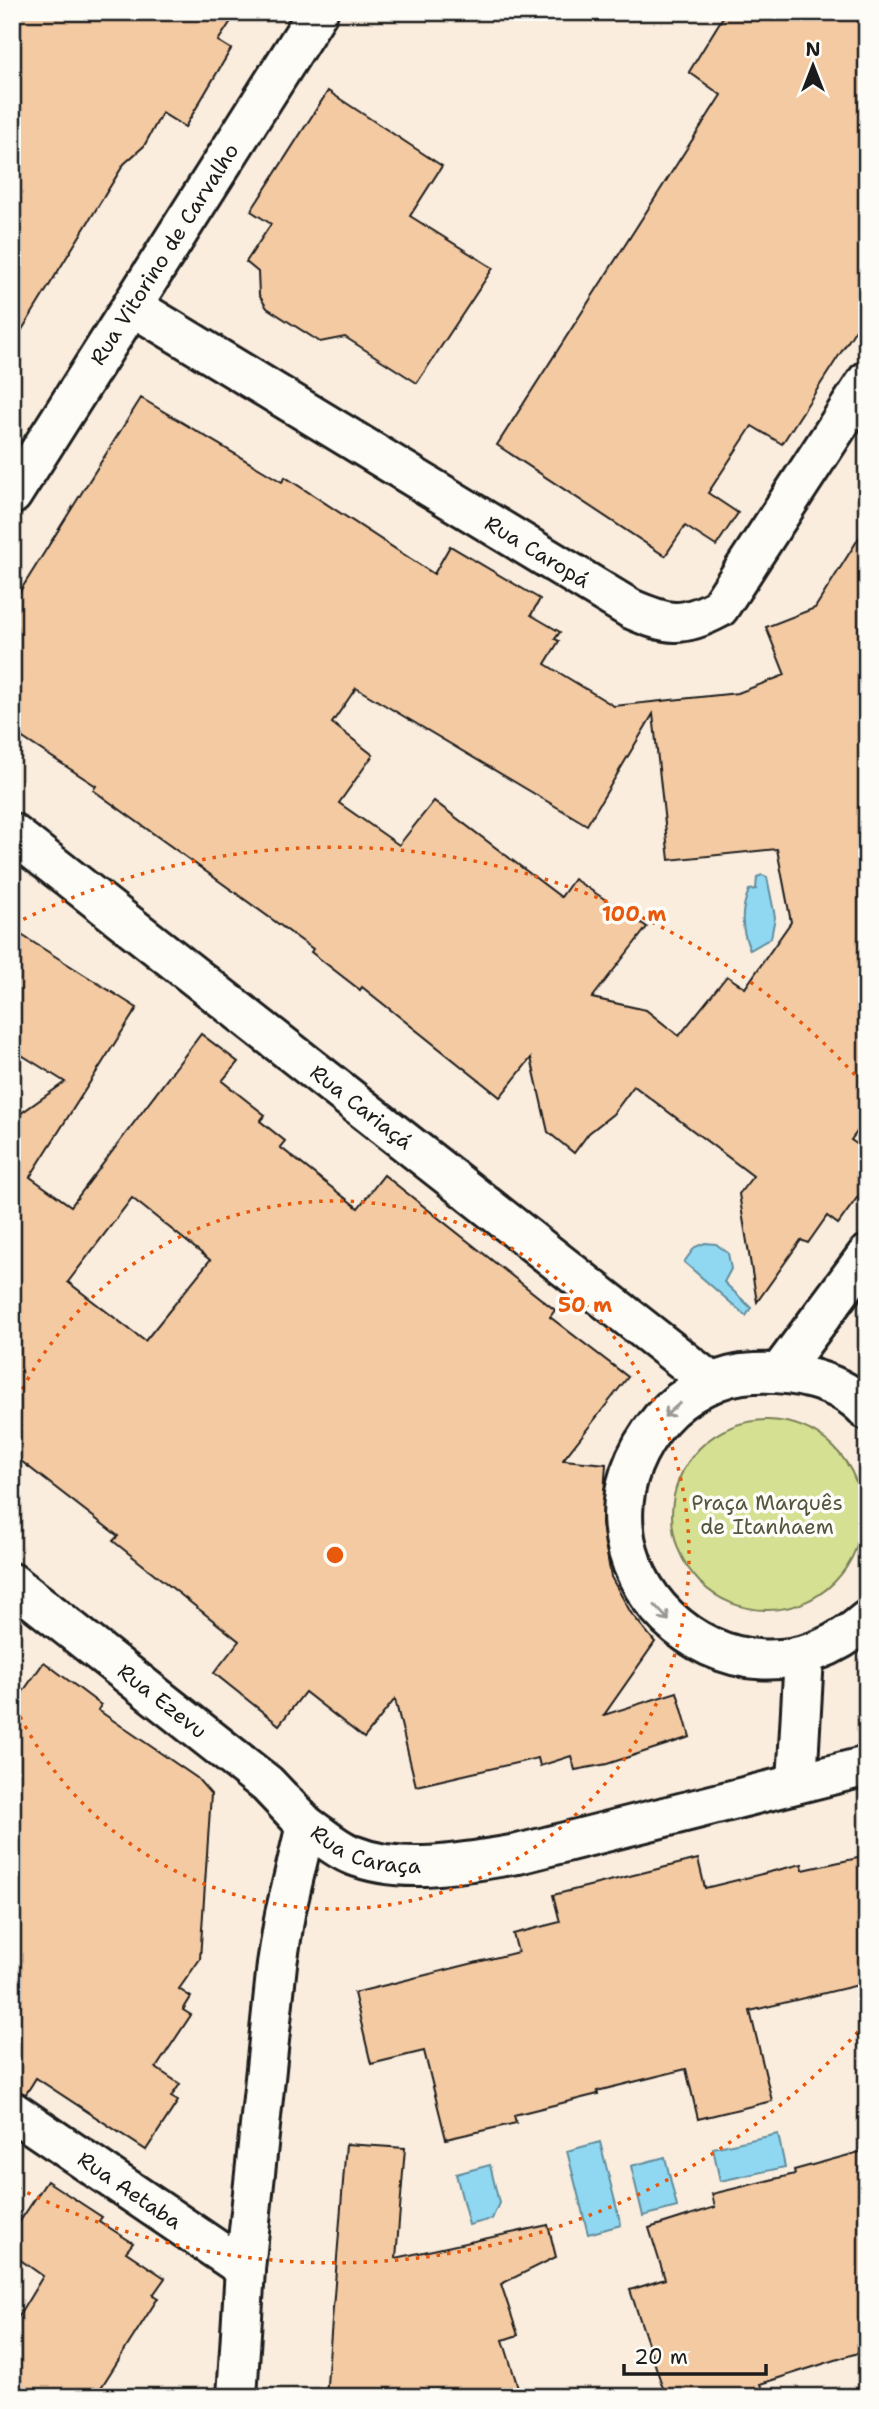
<svg xmlns="http://www.w3.org/2000/svg" width="879" height="2409" viewBox="0 0 879 2409" font-family="'Shantell Sans',sans-serif">
  <style>
    .green { fill: #d5e092; stroke: #787e57; stroke-width: 2 }
    .water { fill: #90d8f2; stroke: #628d9c; stroke-width: 2 }
    .building { fill: #f4caa3; stroke: #1c1c1c; stroke-width: 2; fill-rule: evenodd }
    .lines { fill: none; stroke-linecap: round; stroke-linejoin: round }
    .minor-casing { stroke: #1c1c1c; stroke-width: 44 }
    .minor { stroke: #fdfcf7; stroke-width: 38 }
    .oneway { stroke: #989794 }
    .ring { fill: none; stroke: #e8590c; stroke-width: 3.5; stroke-dasharray: 3.5 7 }
    .labels { text-anchor: middle; stroke-width: 7; stroke-linejoin: round; paint-order: stroke }
    .street-label { font-size: 21px; fill: #1c1c1c; stroke: #fdfcf7 }
    .park-label { font-size: 21px; fill: #54573f; stroke: #fdfcf7 }
    .centre { fill: #e8590c; stroke: #fdfcf7; stroke-width: 3.5 }
    .ring-label { font-size: 21px; text-anchor: middle; font-weight: bold; fill: #e8590c; stroke: #fdfcf7; stroke-width: 7; stroke-linejoin: round; paint-order: stroke }
  </style>
  <rect width="100%" height="100%" fill="#faedde"/>
  <filter id="ink" filterUnits="userSpaceOnUse"><feTurbulence type="fractalNoise" baseFrequency=".0143" numOctaves="2"/><feDisplacementMap in="SourceGraphic" scale="14" xChannelSelector="R" yChannelSelector="G"/><feConvolveMatrix kernelMatrix="1 2 1 2 8 2 1 2 1" color-interpolation-filters="sRGB"/></filter>
  <g filter="url(#ink)">
    <!-- green -->
    <circle class="green" cx="767" cy="1515" r="95"/>
    <!-- water -->
    <g class="water">
      <path d="M762,875L767,877L775,917L771,938L750,950C741,929 740,912 749,890L756,889L757,877Z"/>
      <polygon points="705,1243 716,1244 728,1253 731,1269 724,1282 751,1308 746,1316 684,1262 695,1247"/>
      <polygon points="778,2134 785,2167 720,2181 713,2148"/>
      <polygon points="600,2142 621,2225 588,2234 567,2151"/>
      <polygon points="665,2157 677,2207 643,2216 631,2166"/>
      <polygon points="490,2165 499,2203 492,2219 469,2225 456,2174"/>
    </g>
    <!-- building -->
    <g class="building">
      <polygon points="12,12 237,12 218,41 231,49 185,127 162,113 144,146 124,164 12,346"/>
      <polygon points="726,12 867,12 867,312 782,444 752,426 708,493 738,513 716,546 685,526 665,556 497,445 721,95 689,72"/>
      <polygon points="328,91 442,166 410,216 493,268 417,383 345,337 320,342 267,308 259,295 258,272 246,262 271,224 251,211"/>
      <path d="M141,398L282,482L285,477L434,574L450,546L540,599L531,615L560,632L555,639L559,641L545,664L614,706L738,693L785,675L766,627L815,608L867,525V1118L851,1140L867,1151V1184L838,1224L827,1216L808,1243L801,1240L757,1302L739,1194L753,1176L634,1086L613,1114L589,1133L574,1153L548,1132L531,1058L500,1097L362,987L360,990L311,952L313,949L93,790L96,786L12,731V604ZM356,688L587,825L653,714L669,860L777,849L791,922L745,988L727,976L679,1036L646,1010L592,998L647,927L574,879L561,897L434,801L399,845L339,803L373,755L332,723Z"/>
      <path d="M12,929L137,1008L30,1177L71,1206L201,1034L238,1062L222,1081L265,1115L260,1121L285,1141L280,1147L358,1208L384,1175L555,1310L550,1317L628,1377L563,1460L606,1464L602,1524L611,1577L631,1613L655,1642L604,1715L677,1692L690,1737L607,1764L575,1770L571,1756L540,1766L538,1758L416,1786L395,1699L364,1738L305,1692L279,1725L214,1673L239,1641L113,1541L118,1536L12,1454V1128L20,1114L65,1082L12,1049ZM132,1198L210,1260L145,1341L68,1282Z"/>
      <polygon points="44,1662 101,1705 98,1710 197,1778 211,1794 200,1959 179,1989 191,1997 183,2010 191,2015 156,2068 180,2084 171,2097 178,2101 146,2150 36,2078 26,2094 12,2089 12,1707"/>
      <polygon points="867,1856 867,1983 750,2011 772,2101 698,2119 686,2069 597,2091 598,2094 514,2115 516,2123 446,2139 424,2051 371,2064 354,1993 518,1952 513,1934 560,1922 553,1895 698,1859 705,1888 802,1864 803,1870"/>
      <polygon points="346,2144 405,2148 396,2258 548,2225 556,2257 501,2284 518,2335 503,2340 521,2397 326,2397"/>
      <polygon points="867,2150 867,2350 760,2384 765,2397 666,2397 630,2290 665,2279 649,2228 715,2207 712,2194 795,2174 794,2170"/>
      <polygon points="47,2181 102,2217 99,2221 133,2243 126,2252 165,2278 153,2295 158,2298 95,2397 12,2397 12,2327 43,2276 12,2254 12,2233"/>
    </g>
    <g class="lines">
      <!-- minor casing -->
      <g class="minor-casing">
        <g id="minor">
          <path id="s1" d="M132,306L631,609C668,625 682,628 719,608L867,381"/>
          <path id="s2" d="M12,495L318,12"/>
          <path id="s3" d="M12,833L712,1383"/>
          <polyline points="780,1372 867,1255"/>
          <path d="M867,1410C840,1380 792,1371 754,1373C720,1374 684,1393 661,1419C542,1559 729,1741 867,1620"/>
          <path id="s4" d="M12,1583L267,1784L306,1825"/>
          <polyline points="797,1783 804,1656"/>
          <path id="s5" d="M12,2111L245,2269"/>
          <path id="s6" d="M237,2397L245,2269L277,1964L285,1914L306,1825C321,1835 336,1849 352,1855C404,1876 465,1862 518,1854L867,1766"/>
        </g>
      </g>
      <!-- minor -->
      <use href="#minor" class="minor"/>
    </g>
    <!-- one-way arrows -->
    <defs><path id="oneway-shaft" d="M-6 0H5M1.5-3L5.5 0L1.5 3" fill="none" stroke-width="1.6" stroke-linecap="round" stroke-linejoin="round" transform="scale(1.75)"/></defs>
    <g class="oneway">
      <use href="#oneway-shaft" transform="translate(672 1410) rotate(138)"/>
      <use href="#oneway-shaft" transform="translate(662 1613) rotate(47)"/>
    </g>
  </g>
  <!-- distance rings -->
  <g class="ring">
    <path d="M13 1408A354 354 0 1 1 13 1702"/>
    <path d="M865 2024A708 708 0 0 1 14 2186M14 924A708 708 0 0 1 865 1086"/>
  </g>
  <g class="labels">
    <!-- street labels -->
    <g class="street-label">
      <text dy="7" stroke="none"><textPath href="#s2" startOffset="285">Rua Vitorino de Carvalho</textPath></text>
      <text dy="7" stroke="none"><textPath href="#s1" startOffset="474">Rua Caropá</textPath></text>
      <text dy="7" stroke="none"><textPath href="#s3" startOffset="444">Rua Cariaçá</textPath></text>
      <text dy="7" stroke="none"><textPath href="#s4" startOffset="191">Rua Ezevu</textPath></text>
      <text dy="7" stroke="none"><textPath href="#s6" startOffset="644">Rua Caraça</textPath></text>
      <text dy="7" stroke="none"><textPath href="#s5" startOffset="142">Rua Aetaba</textPath></text>
    </g>
    <!-- park labels -->
    <g class="park-label">
      <text x="767" y="1510">Praça Marquês<tspan x="767" dy="24">de Itanhaem</tspan></text>
    </g>
  </g>
  <circle cx="335" cy="1555" r="10" class="centre"/>
  <g class="ring-label">
    <text x="634" y="921">100 m</text>
    <text x="585" y="1312">50 m</text>
  </g>
  <!-- margin -->
  <rect width="879" height="2409" fill="none" stroke="#fdfcf7" stroke-width="42"/>
  <rect x="21" y="21" width="837" height="2367" fill="none" stroke="#1c1c1c" stroke-width="2.5" filter="url(#ink)"/>
  <!-- north arrow -->
  <g transform="translate(813 66)" stroke="#fdfcf7" stroke-width="5" paint-order="stroke">
  <path d="M0-5L12 26L0 18L-12 26Z" fill="#1c1c1c"/>
  <text y="-10" font-size="19" font-weight="bold" text-anchor="middle" fill="#1c1c1c">N</text>
  </g>
  <!-- scale -->
  <path d="M624 2364v10h142v-10" fill="none" stroke="#1c1c1c" stroke-width="3.5"/>
  <text x="634" y="2364" font-size="21" fill="#1c1c1c" stroke="#fdfcf7" stroke-width="5" paint-order="stroke">20 m</text>
</svg>
